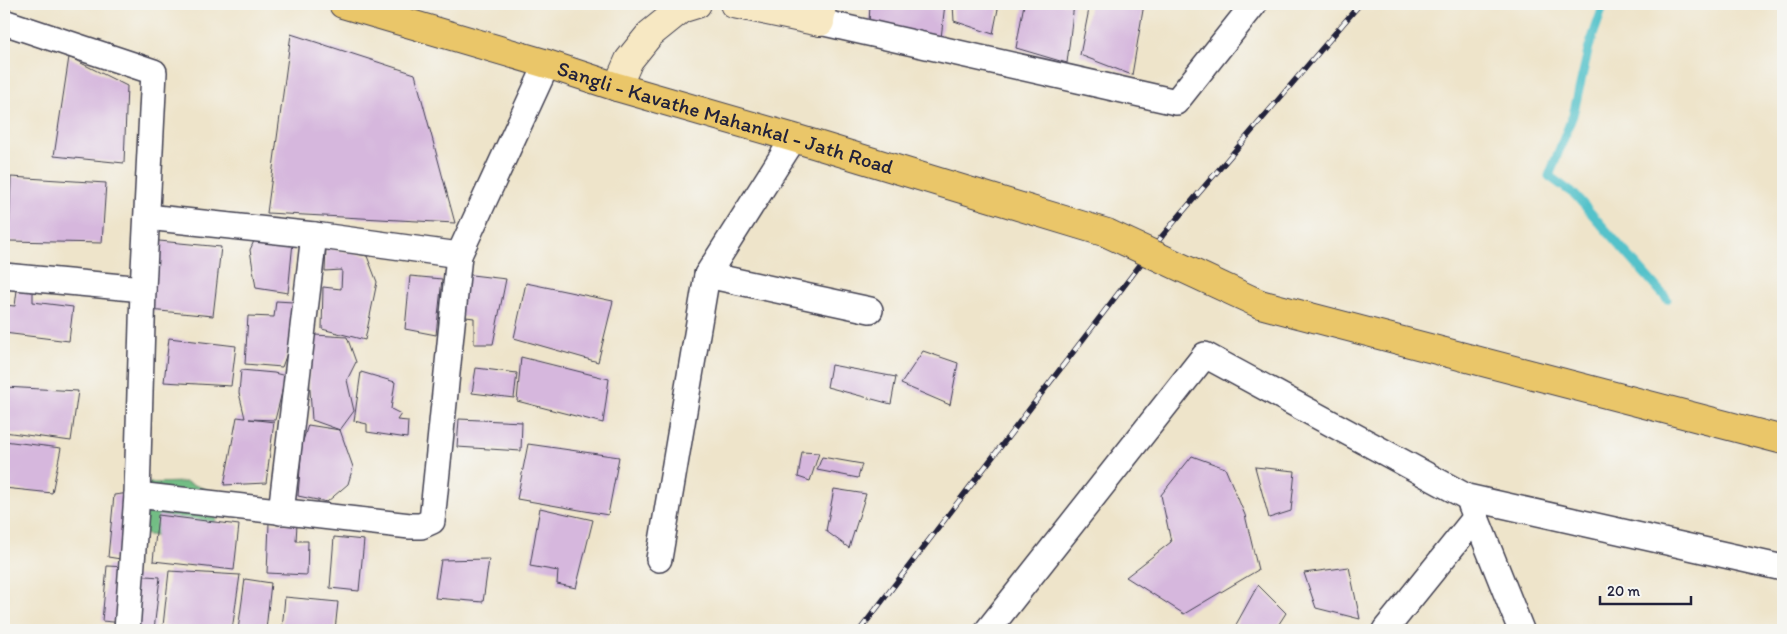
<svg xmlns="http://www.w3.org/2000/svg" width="1787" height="634" viewBox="0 0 1787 634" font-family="Itim,sans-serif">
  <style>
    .forest { fill: #72bd84; stroke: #4a7060 }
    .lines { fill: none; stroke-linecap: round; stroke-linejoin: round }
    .stream { stroke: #54c2ca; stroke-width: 9 }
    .building { fill: #d6b7dd }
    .street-casing { stroke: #413f50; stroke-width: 28 }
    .secondary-casing { stroke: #413f50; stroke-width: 30 }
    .primary-casing { stroke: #413f50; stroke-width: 30 }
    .street { stroke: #fff; stroke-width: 25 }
    .secondary { stroke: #f7e8c3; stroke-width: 28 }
    .primary { stroke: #eac669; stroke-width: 28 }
    .rail-casing { stroke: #22223b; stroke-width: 5.5 }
    .rail { stroke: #f6f6f2; stroke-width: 4; stroke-dasharray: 11; stroke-linecap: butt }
    .primary-bridge-casing { stroke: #413f50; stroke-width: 30; stroke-linecap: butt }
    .primary-bridge { stroke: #eac669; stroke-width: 28 }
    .labels { text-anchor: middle; stroke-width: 4; stroke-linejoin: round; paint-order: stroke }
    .street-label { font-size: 21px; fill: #22223b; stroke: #f6f6f2 }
  </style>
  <rect width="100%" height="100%" fill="#f6f6f2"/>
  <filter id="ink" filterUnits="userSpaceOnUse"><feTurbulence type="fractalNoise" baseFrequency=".02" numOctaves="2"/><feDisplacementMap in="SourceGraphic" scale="10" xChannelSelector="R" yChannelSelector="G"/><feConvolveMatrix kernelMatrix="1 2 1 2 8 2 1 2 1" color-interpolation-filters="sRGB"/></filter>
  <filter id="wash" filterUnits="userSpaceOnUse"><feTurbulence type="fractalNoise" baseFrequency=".0096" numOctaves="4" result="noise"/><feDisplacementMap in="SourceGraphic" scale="20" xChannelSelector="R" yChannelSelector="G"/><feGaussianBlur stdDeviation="1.12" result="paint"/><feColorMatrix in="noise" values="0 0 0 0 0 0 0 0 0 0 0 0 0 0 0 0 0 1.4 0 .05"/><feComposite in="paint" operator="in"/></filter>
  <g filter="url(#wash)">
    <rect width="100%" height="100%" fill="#eee4ca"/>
    <!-- forest -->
    <polygon class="forest" points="186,482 228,497 203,544 137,533 149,483"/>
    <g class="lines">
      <!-- stream -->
      <polyline class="stream" points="1604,4 1589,47 1573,115 1549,176 1575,195 1667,299"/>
    </g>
    <g id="blocks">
      <!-- building -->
      <g class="building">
        <polygon points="870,4 945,4 941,38 869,24"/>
        <polygon points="953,4 999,4 993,34 954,21"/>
        <polygon points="1024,4 1074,4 1067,63 1016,48"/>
        <polygon points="1090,4 1144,4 1132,75 1080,55"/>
        <polygon points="291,34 415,74 455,223 267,213"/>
        <polygon points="69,57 127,86 124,163 54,156"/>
        <polygon points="11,177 106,183 102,243 9,241"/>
        <polygon points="257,234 293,242 288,293 256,288 250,250"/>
        <polygon points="149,240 221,247 213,316 149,310"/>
        <polygon points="326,248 367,256 377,282 365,340 322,329 323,287 341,289 342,270 325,271"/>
        <polygon points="463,274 506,279 493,344 474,344 474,318 458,316"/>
        <polygon points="410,276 442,279 436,335 405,329"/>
        <polygon points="526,283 613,301 598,362 514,338"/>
        <polygon points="17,290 33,292 33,302 73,307 69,341 4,333 4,305 15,306"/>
        <polygon points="276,301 293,302 290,345 282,367 245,364 248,316 274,317"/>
        <polygon points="315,335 347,337 356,362 347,380 354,411 340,430 312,420 309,375"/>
        <polygon points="169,338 236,346 231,386 164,382"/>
        <polygon points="923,351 958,363 950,405 901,384"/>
        <polygon points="521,357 609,379 603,423 517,401"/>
        <polygon points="831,365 896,377 891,404 827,387"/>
        <polygon points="476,368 517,373 514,398 472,393"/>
        <polygon points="241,370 274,373 286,376 275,420 249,419 274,422 266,483 224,485 237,417 245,418 239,393"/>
        <polygon points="361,372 395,382 391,409 401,414 397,420 408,421 407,438 367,432 367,424 354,421"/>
        <polygon points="4,387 78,391 71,441 4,432"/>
        <polygon points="459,419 522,422 521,451 457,447"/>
        <polygon points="308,425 340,430 353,467 348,484 327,502 298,496 302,444"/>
        <polygon points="4,441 61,448 52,493 4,488"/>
        <polygon points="528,444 619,457 608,515 517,499"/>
        <polygon points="802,452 819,453 810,481 798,477"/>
        <polygon points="1192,456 1225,468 1245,515 1258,570 1184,614 1126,577 1171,542 1161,495"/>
        <polygon points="822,457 862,464 858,478 817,470"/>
        <polygon points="1255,467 1295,471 1291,511 1269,518"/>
        <polygon points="834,489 866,494 849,548 826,531"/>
        <polygon points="130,493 127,560 108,557 114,495"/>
        <polygon points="540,508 593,520 576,588 557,584 558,571 530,566"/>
        <polygon points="158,515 239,525 234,570 153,561"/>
        <polygon points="269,523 297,524 296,541 308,541 307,575 267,573"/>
        <polygon points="334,537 364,540 359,591 330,588"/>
        <polygon points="489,559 483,602 435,598 441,560"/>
        <polygon points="107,566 127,567 124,623 102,621"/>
        <polygon points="1349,567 1360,619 1316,608 1304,573"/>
        <polygon points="169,571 240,575 232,630 200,630 163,626"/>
        <polygon points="133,575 160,577 154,630 131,630"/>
        <polygon points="245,579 271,583 266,630 238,630"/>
        <polygon points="1258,585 1286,613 1275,630 1233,630"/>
        <polygon points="285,597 338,602 335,630 282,630"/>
      </g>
    </g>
  </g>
  <g filter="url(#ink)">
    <use href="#blocks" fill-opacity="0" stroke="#413f50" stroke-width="1"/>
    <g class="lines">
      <!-- street casing -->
      <g class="street-casing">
        <g id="street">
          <polyline points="4,22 154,72 143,289 137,495 127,630"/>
          <polyline points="820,22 1176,102 1254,4"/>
          <polyline points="794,138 707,275 870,310"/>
          <polyline points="147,217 314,235 459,255"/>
          <polyline points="4,276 143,289"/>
          <polyline points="137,495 410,526 421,526 432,521 459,255 547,64"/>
          <polyline points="1471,505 1521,630"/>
          <polyline points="281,512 314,235"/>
          <polyline points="659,559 707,275"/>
          <polyline points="988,630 1205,355 1467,497 1783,568"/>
          <polyline points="1385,630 1476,517"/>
        </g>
      </g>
      <!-- secondary casing -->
      <g class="secondary-casing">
        <g id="secondary">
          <polyline points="734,4 820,22 822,4"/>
          <polyline points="617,87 629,60 650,34 681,9 697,4"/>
        </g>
      </g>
      <!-- primary casing -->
      <g class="primary-casing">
        <g id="primary">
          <path id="s1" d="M343,4L547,64L617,87L794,138L1107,233"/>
          <polyline points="1260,304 1783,440"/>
        </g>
      </g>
      <!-- street -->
      <use href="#street" class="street"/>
      <!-- secondary -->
      <use href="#secondary" class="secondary"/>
      <!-- primary -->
      <use href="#primary" class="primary"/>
      <!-- rail casing -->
      <g class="rail-casing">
        <polyline id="rail" points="860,630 1163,235 1360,4"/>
      </g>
      <!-- rail -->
      <use href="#rail" class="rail"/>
      <!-- primary-bridge casing -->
      <g class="primary-bridge-casing">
        <polyline id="primary-bridge" points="1107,233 1260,304"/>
      </g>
      <!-- primary-bridge -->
      <use href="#primary-bridge" class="primary-bridge"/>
    </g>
  </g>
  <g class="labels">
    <!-- street labels -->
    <g class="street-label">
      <text dy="7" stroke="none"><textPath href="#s1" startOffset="399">Sangli - Kavathe Mahankal - Jath Road</textPath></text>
    </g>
  </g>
  <!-- margin -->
  <rect width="1787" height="634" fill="none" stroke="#f6f6f2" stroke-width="20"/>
  <!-- scale -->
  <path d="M1600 596v8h91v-8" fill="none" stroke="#22223b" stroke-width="2.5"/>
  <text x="1607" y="596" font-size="15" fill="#22223b" stroke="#f6f6f2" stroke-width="4" paint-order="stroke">20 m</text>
</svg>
